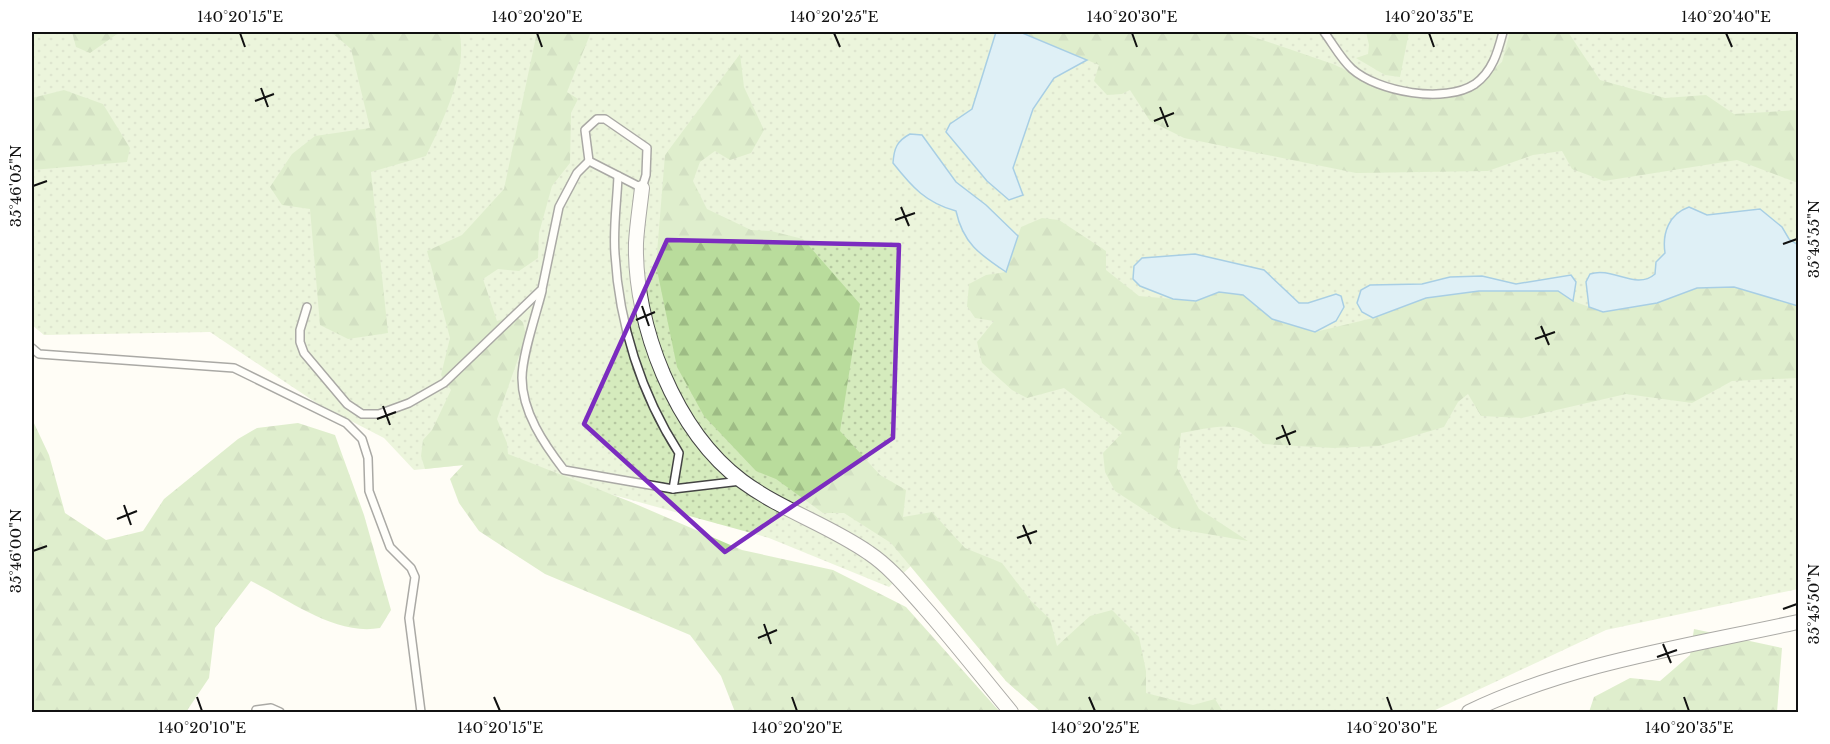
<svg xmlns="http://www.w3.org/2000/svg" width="1830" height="744" viewBox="0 0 1830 744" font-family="'Libre Baskerville',serif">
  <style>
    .grass { fill: url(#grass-dots) }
    .forest { fill: url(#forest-firs) }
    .water { fill: #b9e0f7; stroke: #3f96cf; stroke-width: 1.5 }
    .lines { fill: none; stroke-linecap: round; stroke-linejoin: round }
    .lane-casing { stroke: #444; stroke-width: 10 }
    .street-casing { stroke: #444; stroke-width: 16 }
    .lane { stroke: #fff; stroke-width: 7 }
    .street { stroke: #fff; stroke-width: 14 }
    .marked { fill: none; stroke: #7b2cbf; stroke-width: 4.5; stroke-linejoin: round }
    .ticks { fill: none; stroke: #111; stroke-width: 2 }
    .neatline { fill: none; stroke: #111; stroke-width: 2 }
    .ticks-label { font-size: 15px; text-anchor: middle; fill: #111 }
  </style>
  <defs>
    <pattern id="grass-dots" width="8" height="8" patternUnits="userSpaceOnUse" patternTransform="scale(1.5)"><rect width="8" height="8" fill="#d5ebbd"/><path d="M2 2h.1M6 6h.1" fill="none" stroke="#b6c8a1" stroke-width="1.8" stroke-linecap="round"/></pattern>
    <pattern id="forest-firs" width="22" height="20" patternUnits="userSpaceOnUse" patternTransform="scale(1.5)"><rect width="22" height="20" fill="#b9dc9c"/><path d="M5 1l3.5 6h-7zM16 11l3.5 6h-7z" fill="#9ebc85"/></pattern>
  </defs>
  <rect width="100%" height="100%" fill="#fffdf5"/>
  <!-- grass -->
  <polygon class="grass" points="32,32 1798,32 1798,589 1606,630 1431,712 1041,712 1006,681 912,565 889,587 769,538 494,462 414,470 384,438 318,404 210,332 44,335 32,325"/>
  <!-- forest -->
  <g class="forest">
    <polygon points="72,32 120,32 90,53 76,47"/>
    <path d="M331,32H459C469,68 442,123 426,156L371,172L388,333L348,339L320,325L310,209L282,205L270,187L292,154L315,136L370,128L351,49Z"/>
    <polygon points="537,32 591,32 567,92 578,99 571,113 570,163 552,186 539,233 538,258 519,271 498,269 483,279 497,321 514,315 523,322 526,336 497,419 507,443 508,454 631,502 742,550 833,570 906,607 1000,712 735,712 721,676 690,635 545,574 479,531 459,503 450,479 463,465 425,469 421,456 423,440 432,430 451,390 441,375 450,338 427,251 462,235 504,189"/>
    <polygon points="1020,32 1239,32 1333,64 1393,93 1442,97 1474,86 1502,62 1510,32 1568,32 1600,80 1665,98 1706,95 1734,114 1798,110 1798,183 1737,160 1604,181 1572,169 1562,151 1533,155 1488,171 1356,173 1184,138 1150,121 1130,90 1122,94 1107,95 1094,81 1099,65"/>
    <polygon points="1366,32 1409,32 1400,77 1385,75 1356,58 1368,54 1369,45"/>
    <polygon points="740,54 744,87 764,130 751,153 730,160 715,151 700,162 693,181 707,209 751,230 771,231 803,239 860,304 840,431 880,475 906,490 903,517 932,512 965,548 1002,563 1031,601 1050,619 1057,646 1090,616 1112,610 1139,637 1146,671 1146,693 1193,705 1215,699 1223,712 1041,712 1006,681 891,543 844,513 823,513 776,479 756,471 704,416 677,367 656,265 665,155"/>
    <polygon points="64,90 103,104 130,148 127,162 32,170 32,98"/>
    <path d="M1042,218L1059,220L1106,251V270L1139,296L1196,301L1219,292L1243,295L1272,319L1315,332L1373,318L1426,298L1479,291H1558L1573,301L1603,312L1657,303L1697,288L1734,287L1798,306V378L1732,381L1692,403L1626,394L1522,418L1481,416L1468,394L1458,402L1444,427L1379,446L1333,448L1263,444C1241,417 1212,428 1181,433L1177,468L1199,509L1248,541L1172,528L1115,491L1105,472L1103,453L1122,433L1064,388L1027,398L1012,390L982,363L977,342L994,321L975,318L967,306L969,284L986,275L1006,272L1021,227Z"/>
    <path d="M32,419L49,455L65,513L106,540L143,531L164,499L238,439L257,428L298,423L335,435L364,515L391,610L380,628C335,636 290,600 251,581L215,628L209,678L186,712H32Z"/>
    <polygon points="1694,629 1782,648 1777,712 1589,712 1594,697 1630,678 1660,681 1690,655"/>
  </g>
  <!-- water -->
  <g class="water">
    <polygon points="996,32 1020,32 1087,60 1054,78 1033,109 1013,168 1023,195 1009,200 987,181 946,132 950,124 972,109"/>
    <path d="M910,134L922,135L956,182L986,205L1018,236L1006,272C979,254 963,243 956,211C926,203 912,187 893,163C894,148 897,141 910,134Z"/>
    <path d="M1689,207L1707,215L1760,209L1782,227L1789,239L1798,245V306L1734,287L1697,288L1657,303L1603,312L1589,307L1586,282L1590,274C1612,266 1636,291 1655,274L1656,262L1665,253C1662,233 1669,214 1689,207Z"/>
    <polygon points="1195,254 1264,270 1299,303 1308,303 1336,294 1341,296 1344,307 1336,321 1315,332 1272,319 1243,295 1219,292 1196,301 1173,299 1140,286 1133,279 1134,266 1142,258"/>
    <polygon points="1571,275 1576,282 1573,301 1558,291 1479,291 1426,298 1373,318 1362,312 1357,303 1361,290 1370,285 1422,284 1450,277 1482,276 1516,284"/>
  </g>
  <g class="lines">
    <!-- lane casing -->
    <g class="lane-casing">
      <g id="lane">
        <path d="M1324,32C1333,44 1341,59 1352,69C1378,92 1445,104 1475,84C1493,71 1498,51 1503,32"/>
        <polygon points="597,119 605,119 647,148 646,175 642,188 589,161 585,130"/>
        <path d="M618,176C617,202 613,228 615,254C619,324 641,394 679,453L673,489"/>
        <path d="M542,291C536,315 522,355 522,378C522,412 544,444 564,470L673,489L741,481"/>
        <polyline points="307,307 300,330 300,342 304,353 347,404 362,414 379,414 409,403 444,383 542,289 559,207 577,173 589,161"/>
        <polyline points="32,348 39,354 234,368 346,423 362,439 368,458 369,491 390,547 411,568 415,577 409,618 421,712"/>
        <polyline points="256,710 271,708 280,712"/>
      </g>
    </g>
    <!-- street casing -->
    <g class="street-casing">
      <g id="street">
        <path d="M642,188C640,206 637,225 636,243C634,325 675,431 742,481C781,510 829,525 869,553C890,567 907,588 924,607C954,641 982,677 1011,712"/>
        <path d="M1469,712C1571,663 1689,646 1798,622"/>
      </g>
    </g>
    <!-- lane -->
    <use href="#lane" class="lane"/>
    <!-- street -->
    <use href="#street" class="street"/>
  </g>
  <!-- marked area -->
  <path d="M0 0H1830V744H0ZM667,240L899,245L893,438L725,552L584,424Z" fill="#fffdf5" fill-opacity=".55" fill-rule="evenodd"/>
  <path class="marked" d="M667,240L899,245L893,438L725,552L584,424Z"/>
  <!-- ticks -->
  <path class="ticks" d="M240,33L245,47M537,33L542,47M834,33L840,47M1132,33L1137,47M1429,33L1434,47M1726,33L1732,47M261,88L268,107M255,101L274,94M1160,107L1168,127M1154,121L1174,113M33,186L47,181M901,207L909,226M895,220L915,213M1783,244L1797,239M642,306L649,326M636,320L655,312M1541,326L1549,345M1535,339L1555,332M383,406L390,425M377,419L396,412M1282,425L1290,445M1276,439L1296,431M124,505L131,525M117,519L137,511M1023,525L1031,544M1017,538L1037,531M33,551L47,546M1783,609L1797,604M764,624L771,644M758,638L777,630M1663,644L1671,663M1657,657L1677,650M197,697L202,711M494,697L500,711M792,697L797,711M1089,697L1095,711M1387,697L1392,711M1684,697L1689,711"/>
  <!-- border -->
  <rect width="1830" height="744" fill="none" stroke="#ffffff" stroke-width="66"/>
  <rect x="33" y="33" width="1764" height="678" class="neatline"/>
  <g class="ticks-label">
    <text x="240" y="22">140°20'15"E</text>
    <text x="537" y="22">140°20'20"E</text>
    <text x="834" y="22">140°20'25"E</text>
    <text x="1132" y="22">140°20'30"E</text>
    <text x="1429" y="22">140°20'35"E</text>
    <text x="1726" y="22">140°20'40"E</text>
    <text transform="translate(16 186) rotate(-90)" y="5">35°46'05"N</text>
    <text transform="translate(1814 239) rotate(-90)" y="5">35°45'55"N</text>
    <text transform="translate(16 551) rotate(-90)" y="5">35°46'00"N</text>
    <text transform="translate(1814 604) rotate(-90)" y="5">35°45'50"N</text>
    <text x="202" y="733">140°20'10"E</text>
    <text x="500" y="733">140°20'15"E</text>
    <text x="797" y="733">140°20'20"E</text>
    <text x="1095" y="733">140°20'25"E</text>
    <text x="1392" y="733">140°20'30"E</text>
    <text x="1689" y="733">140°20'35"E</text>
  </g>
</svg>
